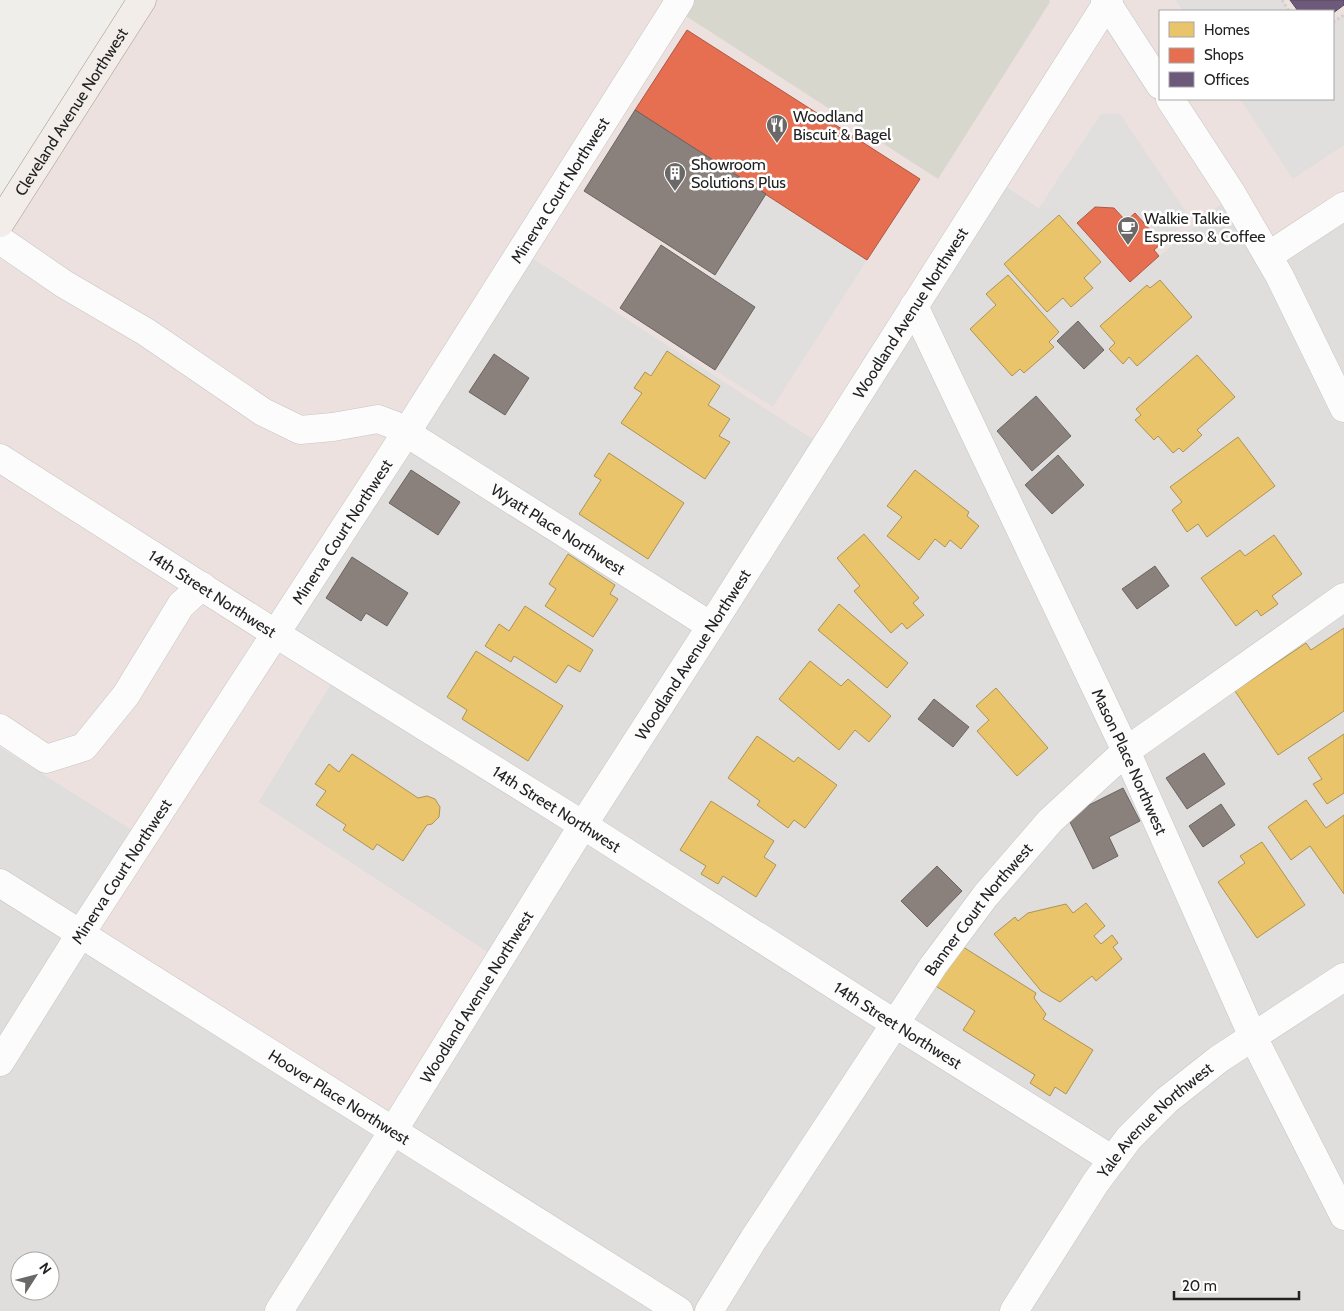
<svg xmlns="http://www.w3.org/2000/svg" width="1344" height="1311" viewBox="0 0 1344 1311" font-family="Cabin,sans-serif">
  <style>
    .residential { fill: #dfdedc; fill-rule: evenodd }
    .commercial { fill: #ece1de; fill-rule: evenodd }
    .construction { fill: #d8d7ce }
    .parking { fill: #e0dfde }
    .homes { fill: #e9c46a; stroke: #ad9354 }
    .shops { fill: #e76f51; stroke: #ac5843 }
    .offices { fill: #6d597a; stroke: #564860 }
    .industry { fill: #8a817c; stroke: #6b6461 }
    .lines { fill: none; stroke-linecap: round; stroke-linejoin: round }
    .minor-casing { stroke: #c6c5c3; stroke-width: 29 }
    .major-casing { stroke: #a59c89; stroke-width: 29 }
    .path { stroke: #d6cccb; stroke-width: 3; stroke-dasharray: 2.5 2.5; stroke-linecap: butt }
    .minor { stroke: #fdfcfc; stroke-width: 28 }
    .major { stroke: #f2ede8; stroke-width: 28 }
    .labels { text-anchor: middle; stroke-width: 5; stroke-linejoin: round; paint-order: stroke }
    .street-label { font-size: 16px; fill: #222; stroke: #fff }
    .poi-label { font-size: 16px; fill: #222; stroke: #fff; text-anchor: start }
  </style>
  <rect width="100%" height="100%" fill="#f0eeeb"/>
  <!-- residential -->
  <path class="residential" d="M995,179L1039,208H1064L1077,223L1159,256L1232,194L1344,206V1311H0V747L144,837L499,960L258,802L338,672L276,634L521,251ZM20,1261H50V1291H20Z"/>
  <!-- commercial -->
  <path class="commercial" d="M142,0H1344V206L1268,256L1232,194L1159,256L1077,223L1064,208H1039L995,179L825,447L521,251L277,633L338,672L258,802L499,960L393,1131L81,933L144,837L0,747V223ZM1160,11H1333V99H1160Z"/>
  <!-- construction -->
  <polygon class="construction" points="680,0 1049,0 1050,2 938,179 675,9"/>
  <!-- parking -->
  <g class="parking">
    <polygon points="1176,0 1282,0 1289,11 1183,11 1176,1"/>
    <polygon points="1344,15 1344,145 1293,179 1240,99 1333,99 1333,22"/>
    <polygon points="1101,114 1120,114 1190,218 1162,243 1135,213 1126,221 1114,208 1095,207 1077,223 1064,208 1039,208"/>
    <polygon points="766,194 867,260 773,407 715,370 755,307 712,279"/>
  </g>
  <!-- homes -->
  <g class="homes">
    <polygon points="1059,215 1101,262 1084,278 1093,288 1071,307 1063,298 1047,312 1004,264"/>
    <polygon points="1008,275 1059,332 1049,342 1054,347 1024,373 1020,369 1012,376 970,329 996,305 986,294"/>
    <polygon points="1160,280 1192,317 1137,366 1129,357 1123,364 1109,349 1115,343 1100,326 1147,285 1150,288"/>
    <polygon points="667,351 720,386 708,405 730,419 719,436 730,442 705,479 621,423 642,393 634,388 645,372 651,376"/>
    <polygon points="1197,355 1235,397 1197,430 1202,435 1183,452 1179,448 1173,453 1158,436 1154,440 1135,420 1141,415 1136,409"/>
    <polygon points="1238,437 1275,486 1207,537 1198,524 1187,532 1172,510 1182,502 1170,487"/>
    <polygon points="609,453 684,503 648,559 579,514 601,480 594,476"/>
    <polygon points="915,470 969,512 967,516 979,526 961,549 950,540 945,547 935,539 919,560 887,536 902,517 887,506"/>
    <polygon points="864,534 919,598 913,603 924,615 907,629 902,623 891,633 854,591 860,586 837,558"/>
    <polygon points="1274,535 1302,574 1272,596 1278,604 1261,616 1257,610 1236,626 1201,578 1240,550 1245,556"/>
    <polygon points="568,554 615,585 610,594 618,599 593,637 545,606 556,589 549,584"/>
    <polygon points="839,604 908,663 887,688 818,630"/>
    <polygon points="525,606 593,650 580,672 568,665 556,683 514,656 511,662 485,646 499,624 509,631"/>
    <polygon points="1344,628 1344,711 1278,755 1235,691 1306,643 1311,650"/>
    <polygon points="476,651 563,706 528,761 462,719 467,710 447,697"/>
    <polygon points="810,661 841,686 848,679 891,716 869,742 855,730 839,750 779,699"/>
    <polygon points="996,688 1048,748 1017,776 977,731 989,720 976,706"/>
    <polygon points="1344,734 1344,793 1327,804 1313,784 1322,779 1308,758"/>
    <polygon points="757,736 794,762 798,757 837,785 805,828 794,820 788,828 757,805 760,801 728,778"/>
    <polygon points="352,754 418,798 427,796 435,799 440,807 439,817 432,824 427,825 403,861 377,844 373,850 343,830 346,825 316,805 326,791 315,784 329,764 339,772"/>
    <polygon points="1306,800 1326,828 1344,815 1344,894 1310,846 1291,860 1268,827"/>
    <polygon points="711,801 774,841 764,857 776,865 756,897 723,876 718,884 701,874 706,866 680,850"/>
    <polygon points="1262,842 1305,905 1257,938 1218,882 1245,863 1240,856"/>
    <polygon points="1086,903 1105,926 1094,936 1101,944 1112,935 1118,943 1113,947 1122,959 1096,981 1092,976 1060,1002 1041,991 994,934 1015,917 1018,921 1028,913 1066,904 1073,913"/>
    <polygon points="960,945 1036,993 1034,998 1046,1014 1043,1019 1093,1050 1066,1094 1055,1087 1050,1096 1030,1083 1035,1075 963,1030 975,1011 934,985"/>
  </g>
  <!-- shops -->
  <g class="shops">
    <polygon points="687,30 920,179 867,260 635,110"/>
    <polygon points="1095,207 1114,208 1126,221 1135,213 1162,243 1154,250 1159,256 1130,282 1077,223"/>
  </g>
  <!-- offices -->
  <polygon class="offices" points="1290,0 1344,0 1344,5 1333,13 1333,11 1298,11"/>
  <!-- industry -->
  <g class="industry">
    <polygon points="635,110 766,194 715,275 584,191"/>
    <polygon points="661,245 755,307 715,370 620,308"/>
    <polygon points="1078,321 1104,350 1084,369 1057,341"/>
    <polygon points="494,354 529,378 505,415 469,392"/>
    <polygon points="1036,396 1071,436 1032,471 997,431"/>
    <polygon points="1058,455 1084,485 1052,514 1025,485"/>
    <polygon points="411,470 460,502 438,535 389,503"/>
    <polygon points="352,557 408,593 387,626 366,613 361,621 326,598"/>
    <polygon points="1155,566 1169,586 1137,609 1122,589"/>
    <polygon points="934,699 969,727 953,747 918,719"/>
    <polygon points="1204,753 1225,784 1187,809 1166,778"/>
    <polygon points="1123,788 1140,821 1109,837 1118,856 1093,869 1067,816"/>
    <polygon points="1221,804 1235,825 1203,847 1189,826"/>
    <polygon points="937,866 962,891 927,927 901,901"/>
  </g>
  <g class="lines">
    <!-- minor casing -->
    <g class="minor-casing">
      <g id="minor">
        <polyline points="1105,0 1160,85"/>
        <polyline points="1170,99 1232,194 1279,275 1344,408"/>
        <path id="s1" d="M0,240L64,284L146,332L263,412L300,430L333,427L378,419L394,425L711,626"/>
        <polyline points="1268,256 1344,206"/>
        <path id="s2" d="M914,306L1126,751L1253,1037L1344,1216"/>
        <path id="s3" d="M0,458L276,634L583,825L894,1023L1113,1160"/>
        <polyline points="0,728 46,759 84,747 126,695 181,605 202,586"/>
        <path id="s4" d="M0,883L679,1311"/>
        <path id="s5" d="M0,1062L81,933L406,433L680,0"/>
        <path id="s6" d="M279,1311L393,1131L583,825L711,626L1109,0"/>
        <path id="s7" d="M709,1311L753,1240L933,966L986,895L1050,821L1126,751L1344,597"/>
        <path id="s8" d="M1014,1311L1096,1182L1129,1138L1167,1100L1219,1059L1344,977"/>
      </g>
    </g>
    <!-- major casing -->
    <g class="major-casing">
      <g id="major">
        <path id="s9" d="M0,223L142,0"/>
      </g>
    </g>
    <!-- path -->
    <g class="path">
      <polyline points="1282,0 1289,11"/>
      <polyline points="1333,22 1344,15"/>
    </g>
    <!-- minor -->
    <use href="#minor" class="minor"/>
    <!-- major -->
    <use href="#major" class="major"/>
  </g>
  <!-- icons -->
  <defs>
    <g id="restaurant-pin" transform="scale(1.125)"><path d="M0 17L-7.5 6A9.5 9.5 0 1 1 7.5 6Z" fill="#6a6968" stroke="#fff"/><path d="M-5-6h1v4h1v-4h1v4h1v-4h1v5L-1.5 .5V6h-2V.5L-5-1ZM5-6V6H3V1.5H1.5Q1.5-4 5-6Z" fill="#fff"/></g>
    <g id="building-pin" transform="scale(1.125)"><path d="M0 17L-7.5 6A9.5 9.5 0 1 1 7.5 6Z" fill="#6a6968" stroke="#fff"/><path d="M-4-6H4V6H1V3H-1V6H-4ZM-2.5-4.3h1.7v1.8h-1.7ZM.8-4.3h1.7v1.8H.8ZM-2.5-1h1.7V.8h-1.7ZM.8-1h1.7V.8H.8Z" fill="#fff"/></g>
    <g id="cafe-pin" transform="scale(1.125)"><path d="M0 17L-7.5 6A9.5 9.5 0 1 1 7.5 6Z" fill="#6a6968" stroke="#fff"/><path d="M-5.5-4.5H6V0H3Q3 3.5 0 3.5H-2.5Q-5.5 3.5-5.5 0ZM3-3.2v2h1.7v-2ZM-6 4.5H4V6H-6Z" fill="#fff"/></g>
  </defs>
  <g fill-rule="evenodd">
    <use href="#restaurant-pin" x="777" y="125"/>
    <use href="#building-pin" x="675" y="173"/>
    <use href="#cafe-pin" x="1128" y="227"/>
  </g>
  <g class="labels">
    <!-- street labels -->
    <g class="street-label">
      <text dy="6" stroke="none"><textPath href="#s9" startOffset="132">Cleveland Avenue Northwest</textPath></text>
      <text dy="6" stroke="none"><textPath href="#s5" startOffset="1036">Minerva Court Northwest</textPath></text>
      <text dy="6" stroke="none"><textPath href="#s6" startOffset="1181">Woodland Avenue Northwest</textPath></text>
      <text dy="6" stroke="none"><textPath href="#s1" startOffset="646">Wyatt Place Northwest</textPath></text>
      <text dy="6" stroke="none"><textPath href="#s5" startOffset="631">Minerva Court Northwest</textPath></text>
      <text dy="6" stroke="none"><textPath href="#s3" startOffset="252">14th Street Northwest</textPath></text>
      <text dy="6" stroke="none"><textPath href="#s6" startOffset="776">Woodland Avenue Northwest</textPath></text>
      <text dy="6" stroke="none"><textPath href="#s2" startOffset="504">Mason Place Northwest</textPath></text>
      <text dy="6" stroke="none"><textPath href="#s3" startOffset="658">14th Street Northwest</textPath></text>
      <text dy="6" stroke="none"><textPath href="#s5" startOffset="226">Minerva Court Northwest</textPath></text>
      <text dy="6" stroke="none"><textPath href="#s7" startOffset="484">Banner Court Northwest</textPath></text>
      <text dy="6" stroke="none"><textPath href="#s6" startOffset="371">Woodland Avenue Northwest</textPath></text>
      <text dy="6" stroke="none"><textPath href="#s3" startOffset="1062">14th Street Northwest</textPath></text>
      <text dy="6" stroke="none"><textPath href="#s4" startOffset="401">Hoover Place Northwest</textPath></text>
      <text dy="6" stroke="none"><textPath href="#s8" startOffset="239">Yale Avenue Northwest</textPath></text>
    </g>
    <!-- poi labels -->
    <g class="poi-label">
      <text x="793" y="122">Woodland<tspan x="793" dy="18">Biscuit &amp; Bagel</tspan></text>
      <text x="691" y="170">Showroom<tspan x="691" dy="18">Solutions Plus</tspan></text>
      <text x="1144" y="224">Walkie Talkie<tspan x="1144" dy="18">Espresso &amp; Coffee</tspan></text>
    </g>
  </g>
  <!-- legend -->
  <rect x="1159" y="10" width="175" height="90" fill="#ffffff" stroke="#a7a7a7"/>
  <rect x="1169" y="22" width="25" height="15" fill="#e9c46a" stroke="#a7a7a7"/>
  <text x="1204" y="35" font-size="15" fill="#222222">Homes</text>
  <rect x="1169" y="48" width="25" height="15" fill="#e76f51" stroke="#a7a7a7"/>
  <text x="1204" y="60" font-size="15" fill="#222222">Shops</text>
  <rect x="1169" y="72" width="25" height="15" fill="#6d597a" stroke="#a7a7a7"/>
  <text x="1204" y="85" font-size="15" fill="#222222">Offices</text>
  <!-- north arrow -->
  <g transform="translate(35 1276) rotate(54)"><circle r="24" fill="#ffffff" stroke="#a7a7a7"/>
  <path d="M0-4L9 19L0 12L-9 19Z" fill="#6a6968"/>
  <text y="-8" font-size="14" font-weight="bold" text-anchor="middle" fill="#222222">N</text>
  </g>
  <!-- scale -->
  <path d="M1174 1291v8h125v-8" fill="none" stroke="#222222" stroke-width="2.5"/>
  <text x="1182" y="1291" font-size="15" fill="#222222" stroke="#ffffff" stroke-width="4" paint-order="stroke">20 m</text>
</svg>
